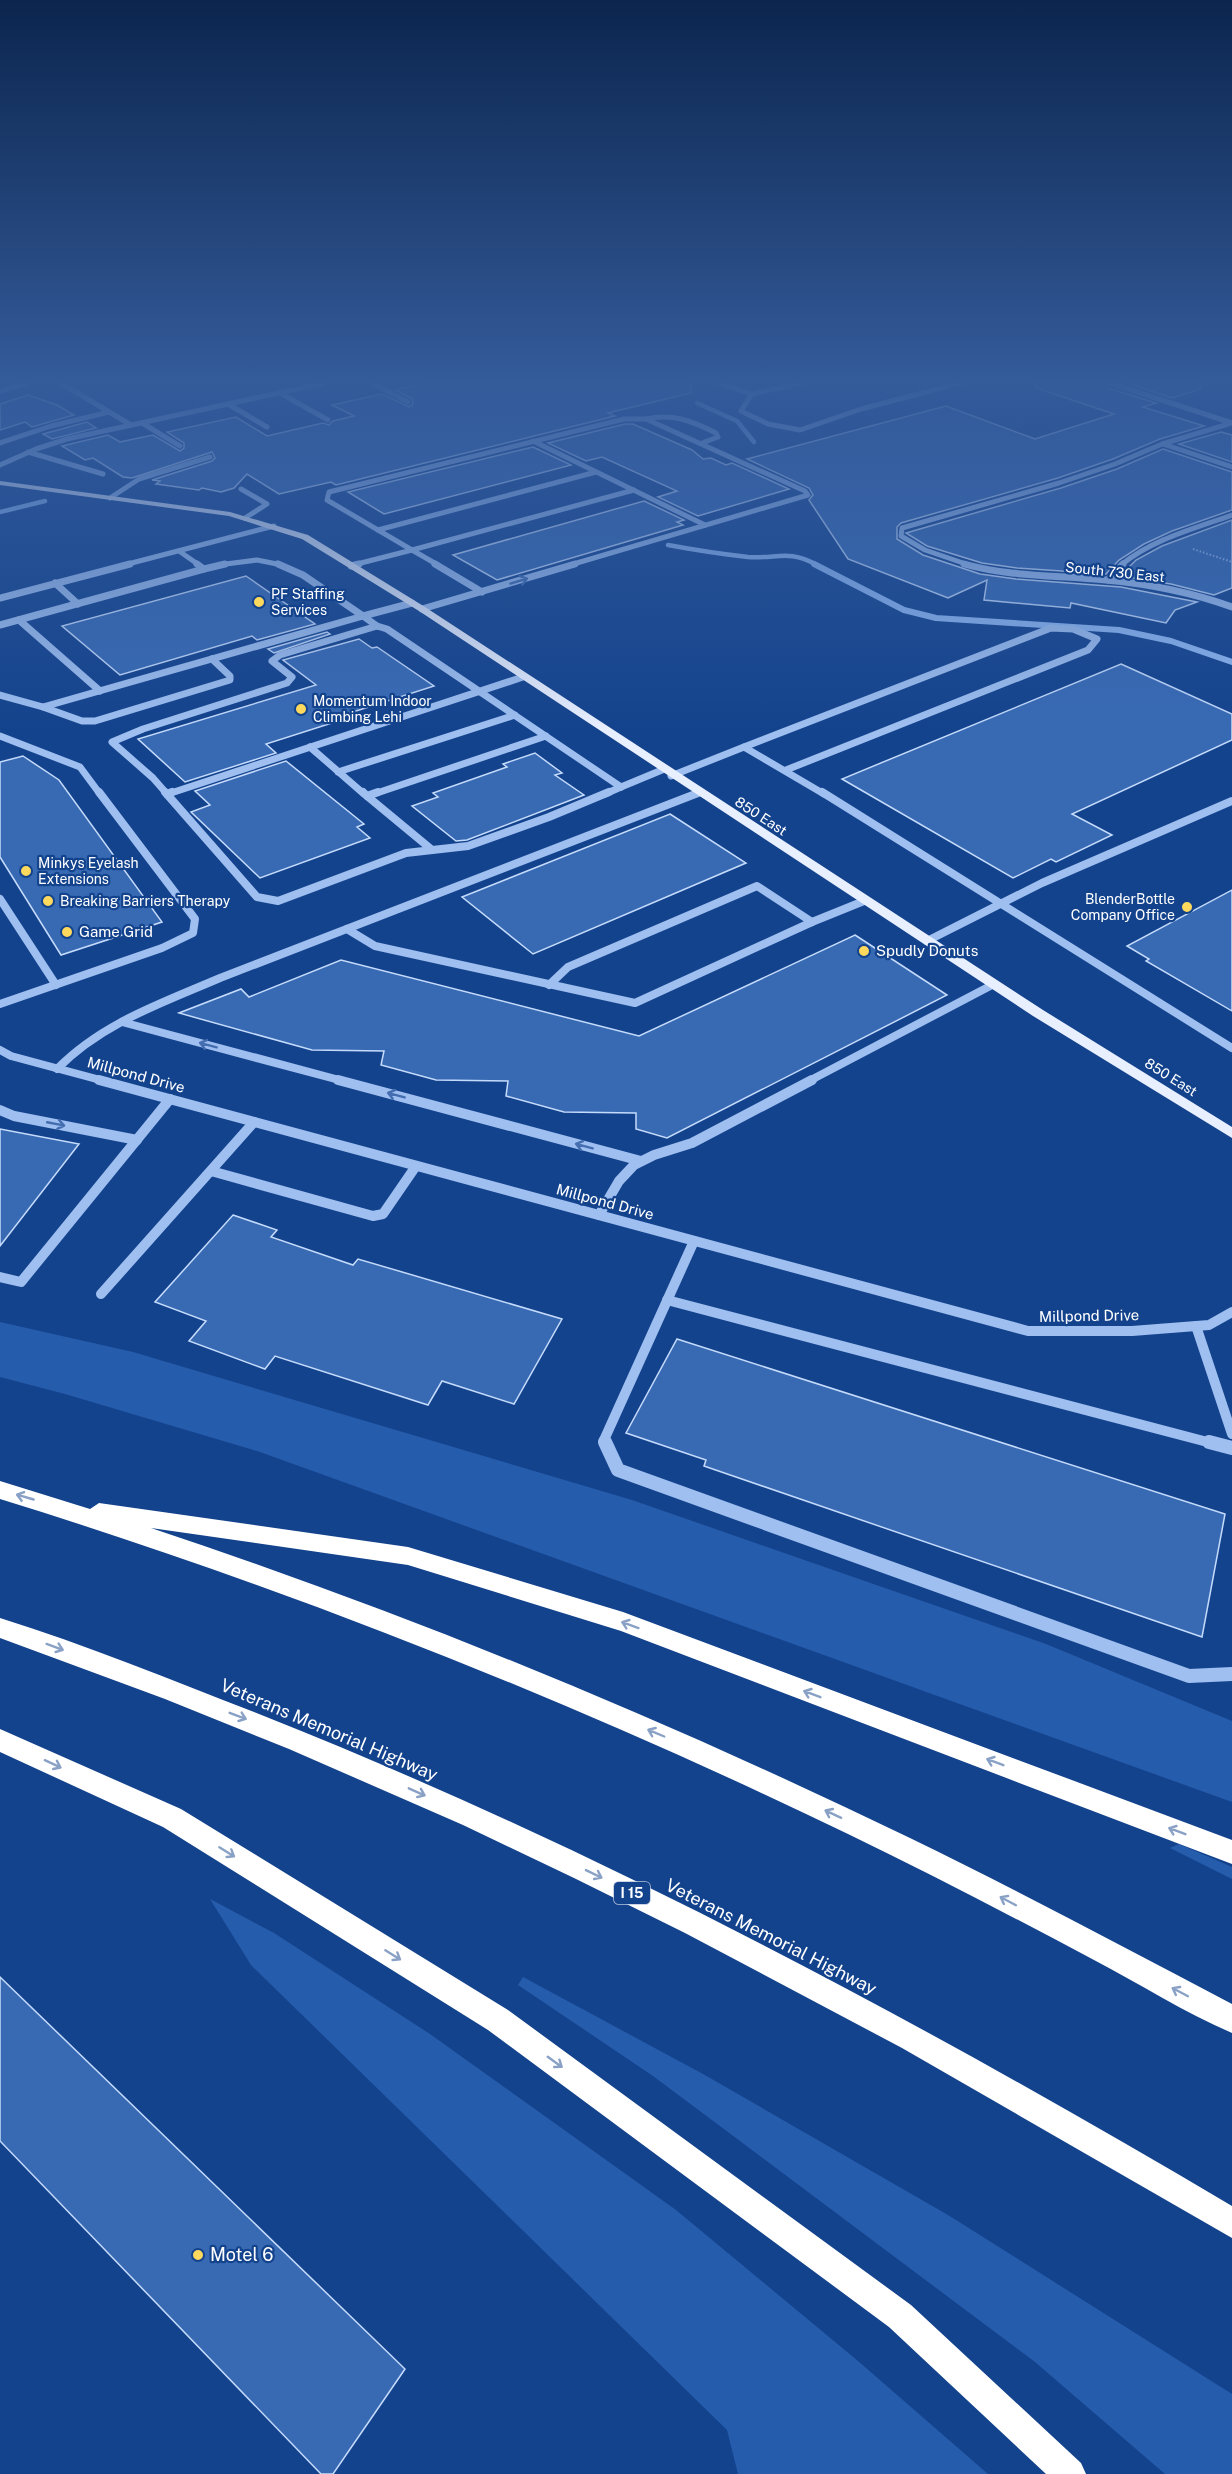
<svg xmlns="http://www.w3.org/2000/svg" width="1232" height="2474" viewBox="0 0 1232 2474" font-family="'Public Sans',sans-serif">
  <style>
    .green { fill: #265cac }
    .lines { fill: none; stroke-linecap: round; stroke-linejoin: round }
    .stream-far1 { stroke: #90b9f3; stroke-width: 4.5 }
    .stream { stroke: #90b9f3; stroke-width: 6 }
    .building { fill: #386ab4; stroke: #c5dbfc; stroke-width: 1.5 }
    .path { stroke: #9ebff0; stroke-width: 2; stroke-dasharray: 1.5 2; stroke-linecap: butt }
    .minor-far4 { stroke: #9ebff0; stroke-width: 5 }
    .minor-far3 { stroke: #9ebff0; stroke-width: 7 }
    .minor-far2 { stroke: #9ebff0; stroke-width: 8 }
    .minor-far1 { stroke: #9ebff0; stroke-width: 10 }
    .minor { stroke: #9ebff0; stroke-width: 14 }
    .major { fill: #e8efff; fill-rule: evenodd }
    .highway { fill: #fff; fill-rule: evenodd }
    .oneway { stroke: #446eb0 }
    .oneway2 { stroke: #8aa1c6 }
    .poi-dot { fill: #ffd95e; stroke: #14438d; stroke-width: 2 }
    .labels { text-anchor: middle; stroke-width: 4.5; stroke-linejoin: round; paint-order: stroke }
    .far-street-label { font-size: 14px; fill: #fff; stroke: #14438d }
    .far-poi-label { font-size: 14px; fill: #fff; stroke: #14438d; text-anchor: start }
    .shield { fill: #14438d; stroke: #b8c7dd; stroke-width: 1.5 }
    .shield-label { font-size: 14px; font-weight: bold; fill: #fff }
    .poi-label { font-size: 15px; fill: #fff; stroke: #14438d; text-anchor: start }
    .street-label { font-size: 15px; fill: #fff; stroke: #14438d }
    .near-street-label { font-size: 18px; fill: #fff; stroke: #14438d }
    .near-poi-label { font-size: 18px; fill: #fff; stroke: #14438d; text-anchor: start }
  </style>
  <rect width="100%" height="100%" fill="#14438d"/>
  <!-- green -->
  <g class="green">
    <polygon points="0,1322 133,1352 632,1500 1046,1644 1232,1721 1232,1802 260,1452 65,1394 0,1377"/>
    <polygon points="1179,1844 1232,1867 1232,1879 1170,1848"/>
    <polygon points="210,1899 274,1933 430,2034 676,2210 858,2361 988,2474 738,2474 727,2430 251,1965"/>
    <polygon points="523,1977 703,2074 948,2215 1232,2394 1232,2474 1165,2474 1035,2362 653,2076 518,1985"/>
  </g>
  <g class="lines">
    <!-- stream-far1 -->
    <g class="stream-far1">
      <polyline points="697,403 737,421 754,442"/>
      <polyline points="0,512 45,501"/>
      <path d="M668,545C695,550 721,554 748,557C778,559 788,549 817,565"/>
    </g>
    <!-- stream -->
    <polyline class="stream" points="814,564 904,610 936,618 1119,630 1171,641 1232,662"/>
  </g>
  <!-- building -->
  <g class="building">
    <polygon points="425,383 690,383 691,393 608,413 615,416 336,485 331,482 279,494 247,474 234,488 221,492 202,488 199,490 156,484 160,481 152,480 212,461 215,458 212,452 132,478 123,477 93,458 85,460 62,446 108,435 120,442 153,435 180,451 184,448 184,443 167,432 236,417 267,436 323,423 329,425 333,421 354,416 332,405 382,394 409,407 413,404 412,399 396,390"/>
    <polygon points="1036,383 1105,383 1108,388 1156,403 1143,407 1204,426 1160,439 1113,459 1058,478 901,523 897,527 897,539 923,555 980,574 1016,579 1121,587 1197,602 1175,610 1166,623 1071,603 1070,608 984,600 987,580 948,598 848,559 809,500 813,495 809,488 747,459 946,406 1035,439 1114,414 1036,388"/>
    <polygon points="1127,383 1200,383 1201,389 1172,398"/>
    <polygon points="28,395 57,405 74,415 32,427 25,422 0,430 0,404"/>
    <polygon points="87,422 96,428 52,439 43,434"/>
    <polygon points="625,424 633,424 692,450 703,459 711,458 726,465 732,463 789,489 698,516 658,497 677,491 602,457 586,461 548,443"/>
    <polygon points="1221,432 1232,435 1232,462 1179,444"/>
    <polygon points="533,447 571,465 384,514 348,492"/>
    <polygon points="1163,449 1232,472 1232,510 1172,531 1144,544 1119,560 1106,574 1017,568 982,563 927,546 906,533 1061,488 1117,469"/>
    <polygon points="644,501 684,520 677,522 683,525 497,580 453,555"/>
    <polygon points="1232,520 1232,588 1214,595 1171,584 1120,576 1136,560 1162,546"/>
    <polygon points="246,576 315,624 257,640 252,636 120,675 62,626"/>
    <polygon points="327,632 330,634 274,653 268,649"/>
    <polygon points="359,639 372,648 377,647 434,686 328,720 332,723 266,744 276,753 185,782 138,739 316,685 283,660"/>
    <polygon points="1121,664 1232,714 1232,740 1072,814 1112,835 1056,862 1051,859 1013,878 842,779"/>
    <polygon points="535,753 562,773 555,775 584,795 467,840 456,841 412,806 438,797 433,793 507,767 503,764"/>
    <polygon points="23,756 59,780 162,922 61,955 0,857 0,762"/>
    <polygon points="286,761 364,824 357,827 370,838 260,878 191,812 210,805 195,791"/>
    <polygon points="670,814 746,863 533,954 462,897"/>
    <polygon points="1232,890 1232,1011 1146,961 1149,959 1127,946"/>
    <polygon points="855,935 947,995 667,1138 636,1129 636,1113 564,1112 506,1096 508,1081 436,1080 381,1065 384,1051 312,1050 179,1013 241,989 249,997 341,960 639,1036"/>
    <polygon points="0,1129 79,1144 0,1246"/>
    <polygon points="233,1215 277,1230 271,1237 353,1265 358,1259 562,1319 514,1404 442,1381 428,1405 275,1356 265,1369 189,1341 206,1321 155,1302"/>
    <polygon points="677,1339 1225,1514 1202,1637 704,1466 706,1460 626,1433"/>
    <polygon points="0,1977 405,2369 333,2474 321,2474 0,2141"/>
  </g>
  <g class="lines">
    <!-- path -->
    <polyline class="path" points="1193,549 1232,562"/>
    <!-- minor-far4 -->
    <g class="minor-far4">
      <polyline points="61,383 131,425"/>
      <polyline points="372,383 408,402"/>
      <polyline points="719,383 752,394 741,411 768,424 800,430 861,409 960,383"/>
      <polyline points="1110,383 1232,423"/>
      <polyline points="0,391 27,383"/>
      <polyline points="280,393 328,420"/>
      <polyline points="752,394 801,383"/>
      <polyline points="228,404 267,427"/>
      <path d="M646,419C673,413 692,421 716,433L718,437L702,443"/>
      <polyline points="142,423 180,446"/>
      <polyline points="533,441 705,525"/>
      <polyline points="0,443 51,426 109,412"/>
      <polyline points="1163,444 1232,467"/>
      <polyline points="28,452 103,474"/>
      <polyline points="0,465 36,449 67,439 324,383"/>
      <polyline points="241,489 267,504 245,518"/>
      <polyline points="110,498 139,479 210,457"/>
      <polyline points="378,530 596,472"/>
      <polyline points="412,550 634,490"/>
      <polyline points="412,550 438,565"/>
      <polyline points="179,551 199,565"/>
      <polyline points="124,565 274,526"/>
      <polyline points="218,565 257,560 282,565"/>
      <polyline points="353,565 412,550 327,500 329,492 624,419 646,419 805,491 808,495 570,565"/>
      <polyline points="969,565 925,550 901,536 902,528 1059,483 1115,464 1162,444 1232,423"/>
      <path d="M1121,565C1153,539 1193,529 1232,515"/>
    </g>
    <!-- minor-far3 -->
    <g class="minor-far3">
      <polyline points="197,564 204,569 225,564"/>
      <polyline points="278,564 303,575 363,616 412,603"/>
      <polyline points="435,564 482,592"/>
      <path d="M964,564C1010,577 1058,575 1106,580C1149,584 1191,592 1232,607"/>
      <polyline points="351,566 359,564"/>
      <polyline points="1108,580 1123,564"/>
      <polyline points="55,583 78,604"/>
      <polyline points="0,598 130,564"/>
      <polyline points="422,609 575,564"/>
      <polyline points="19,620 100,691"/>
      <polyline points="0,625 204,569"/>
      <polyline points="0,695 43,707 363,616 377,626"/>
      <polyline points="43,707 82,721 95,721 230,680 230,676 212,659"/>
      <polyline points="0,736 80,767 100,794"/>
      <polyline points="310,747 364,794"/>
      <polyline points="744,747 1051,628 1073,629 1097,639 1088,650 786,770"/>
      <polyline points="338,772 515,715"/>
      <polyline points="671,776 744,747 824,794"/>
      <polyline points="621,787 662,770"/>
      <polyline points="167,794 153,778 112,742 143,729 287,683 292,677 272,661 280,655 377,626 387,629 621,787"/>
      <polyline points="168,794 523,677"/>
      <polyline points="374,794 546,736"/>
      <polyline points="605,794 621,787"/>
    </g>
    <!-- minor-far2 -->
    <g class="minor-far2">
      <polyline points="165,792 257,897 278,901 406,853 468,846 549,817 609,792"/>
      <polyline points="363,792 367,796"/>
      <polyline points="378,792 367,796 431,849"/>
      <polyline points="822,792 1232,1048"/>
      <polyline points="167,794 172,792"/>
      <polyline points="0,899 56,985"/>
      <polyline points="347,929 375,946 635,1003 812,922 864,901"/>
      <polyline points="927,941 1042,883 1232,801"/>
      <polyline points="549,985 568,967 757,886 812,922"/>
      <polyline points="0,1004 162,948 193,933 195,919 99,792"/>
      <polyline points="122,1022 343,1081"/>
      <polyline points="0,1050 11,1056 104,1081"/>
      <path d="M57,1069C102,1023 162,1003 220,978L698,793"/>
      <polyline points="809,1081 994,984"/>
    </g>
    <!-- minor-far1 -->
    <g class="minor-far1">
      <polyline points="99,1080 1028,1331 1132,1331 1209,1325 1232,1312"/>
      <polyline points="338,1080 641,1161"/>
      <polyline points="0,1110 14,1116 137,1140"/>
      <polyline points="211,1171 373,1216 383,1214 416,1166"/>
      <polyline points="599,1215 619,1181 634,1165 654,1155 692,1143 812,1080"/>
      <polyline points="0,1277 21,1282 170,1099"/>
      <polyline points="101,1294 254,1122"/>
      <polyline points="667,1300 1215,1444"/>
      <polyline points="1196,1326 1232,1434"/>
      <polyline points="606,1444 604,1440 694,1241"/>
    </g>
    <!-- minor -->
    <g class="minor">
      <polyline points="605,1442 618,1470 1189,1676 1232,1674"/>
      <polyline points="1209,1442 1232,1448"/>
    </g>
    <!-- major -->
    <polygon class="major" points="0,481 230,512 308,535 425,607 1043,1010 1232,1127 1232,1138 1033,1016 419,611 302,539 229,516 0,485"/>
    <!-- highway -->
    <g class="highway">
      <path d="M0,1481L90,1509L99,1503L408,1547L623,1612L1232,1840V1864L621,1631L408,1565L151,1528C411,1614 664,1719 910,1838C1019,1891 1125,1948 1232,2004V2033C1185,2013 1140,1984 1094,1960C1013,1917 931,1874 848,1834C573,1701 291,1589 0,1499Z"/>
      <path d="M0,1618C89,1646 177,1682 264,1716C601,1850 921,2022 1232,2206V2238L902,2048L685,1933L574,1878L463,1825L289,1749L165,1699L0,1638Z"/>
      <polygon points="0,1729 181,1809 508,2010 911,2305 1081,2463 1086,2474 1046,2474 889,2327 488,2030 163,1827 0,1752"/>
    </g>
  </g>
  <!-- one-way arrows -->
  <defs><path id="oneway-shaft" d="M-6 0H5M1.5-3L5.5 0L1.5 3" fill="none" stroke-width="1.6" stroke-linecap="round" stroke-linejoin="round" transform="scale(1.5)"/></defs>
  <g class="oneway">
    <use href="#oneway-shaft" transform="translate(519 581) rotate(-17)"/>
    <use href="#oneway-shaft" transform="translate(208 1045) rotate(-165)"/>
    <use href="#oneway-shaft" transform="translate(396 1095) rotate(-165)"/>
    <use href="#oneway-shaft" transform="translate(56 1124) rotate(11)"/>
    <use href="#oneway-shaft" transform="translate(584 1146) rotate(-165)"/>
  </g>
  <g class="oneway2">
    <use href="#oneway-shaft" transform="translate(25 1497) rotate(-164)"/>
    <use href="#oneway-shaft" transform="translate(630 1625) rotate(-160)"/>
    <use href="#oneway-shaft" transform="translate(55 1647) rotate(20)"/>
    <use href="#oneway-shaft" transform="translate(812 1694) rotate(-159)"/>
    <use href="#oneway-shaft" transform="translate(238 1716) rotate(21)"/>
    <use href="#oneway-shaft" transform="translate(656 1733) rotate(-157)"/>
    <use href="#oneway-shaft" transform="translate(995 1762) rotate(-159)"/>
    <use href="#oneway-shaft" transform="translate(53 1764) rotate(25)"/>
    <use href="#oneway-shaft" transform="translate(417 1792) rotate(24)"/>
    <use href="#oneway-shaft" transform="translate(833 1814) rotate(-155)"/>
    <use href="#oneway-shaft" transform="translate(1177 1831) rotate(-159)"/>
    <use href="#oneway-shaft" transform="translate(227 1852) rotate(32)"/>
    <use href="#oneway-shaft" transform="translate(594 1874) rotate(26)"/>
    <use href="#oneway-shaft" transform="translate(1008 1901) rotate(-152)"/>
    <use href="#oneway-shaft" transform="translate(393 1955) rotate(32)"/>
    <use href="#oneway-shaft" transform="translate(1180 1992) rotate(-152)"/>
    <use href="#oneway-shaft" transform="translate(555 2062) rotate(36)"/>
  </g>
  <!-- sky -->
  <linearGradient id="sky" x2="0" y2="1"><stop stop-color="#0b254e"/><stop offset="0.52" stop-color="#345b9a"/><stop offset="1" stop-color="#345b9a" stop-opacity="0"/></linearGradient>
  <rect width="1232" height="730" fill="url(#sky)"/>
  <!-- markers -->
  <g class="poi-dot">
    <circle cx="259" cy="602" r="6"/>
    <circle cx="301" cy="709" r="6"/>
    <circle cx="26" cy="871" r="6"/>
    <circle cx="48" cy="901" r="6"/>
    <circle cx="1187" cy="907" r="6"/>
    <circle cx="67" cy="932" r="6"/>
    <circle cx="864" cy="951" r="6"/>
    <circle cx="198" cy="2255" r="6"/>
  </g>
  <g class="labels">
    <!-- far-street labels -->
    <g class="far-street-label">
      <text transform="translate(1115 572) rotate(6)" y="5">South 730 East</text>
      <text transform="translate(761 816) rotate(33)" y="5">850 East</text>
      <text transform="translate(1171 1077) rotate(32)" y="5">850 East</text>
    </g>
    <!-- far-poi labels -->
    <g class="far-poi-label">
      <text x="271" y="599">PF Staffing<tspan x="271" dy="16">Services</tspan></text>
      <text x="313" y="706">Momentum Indoor<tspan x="313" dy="16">Climbing Lehi</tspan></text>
      <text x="38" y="868">Minkys Eyelash<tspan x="38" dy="16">Extensions</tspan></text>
      <text x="1175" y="904" text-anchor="end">BlenderBottle<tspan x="1175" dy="16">Company Office</tspan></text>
      <text x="60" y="906">Breaking Barriers Therapy</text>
    </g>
    <!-- shield labels -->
    <rect class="shield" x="614" y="1882" width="36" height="22" rx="4.5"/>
    <g class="shield-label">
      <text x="632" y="1898">I 15</text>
    </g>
    <!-- poi labels -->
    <g class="poi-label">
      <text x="79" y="937">Game Grid</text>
      <text x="876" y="956">Spudly Donuts</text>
    </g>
    <!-- street labels -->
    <g class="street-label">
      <text transform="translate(136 1075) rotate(15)" y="5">Millpond Drive</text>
      <text transform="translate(605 1202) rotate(15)" y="5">Millpond Drive</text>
      <text transform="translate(1089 1316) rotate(-1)" y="5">Millpond Drive</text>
    </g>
    <!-- near-street labels -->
    <g class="near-street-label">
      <text transform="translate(329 1730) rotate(23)" y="6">Veterans Memorial Highway</text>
      <text transform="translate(771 1937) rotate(27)" y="6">Veterans Memorial Highway</text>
    </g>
    <!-- near-poi labels -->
    <g class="near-poi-label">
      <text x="210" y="2261">Motel 6</text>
    </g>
  </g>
</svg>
